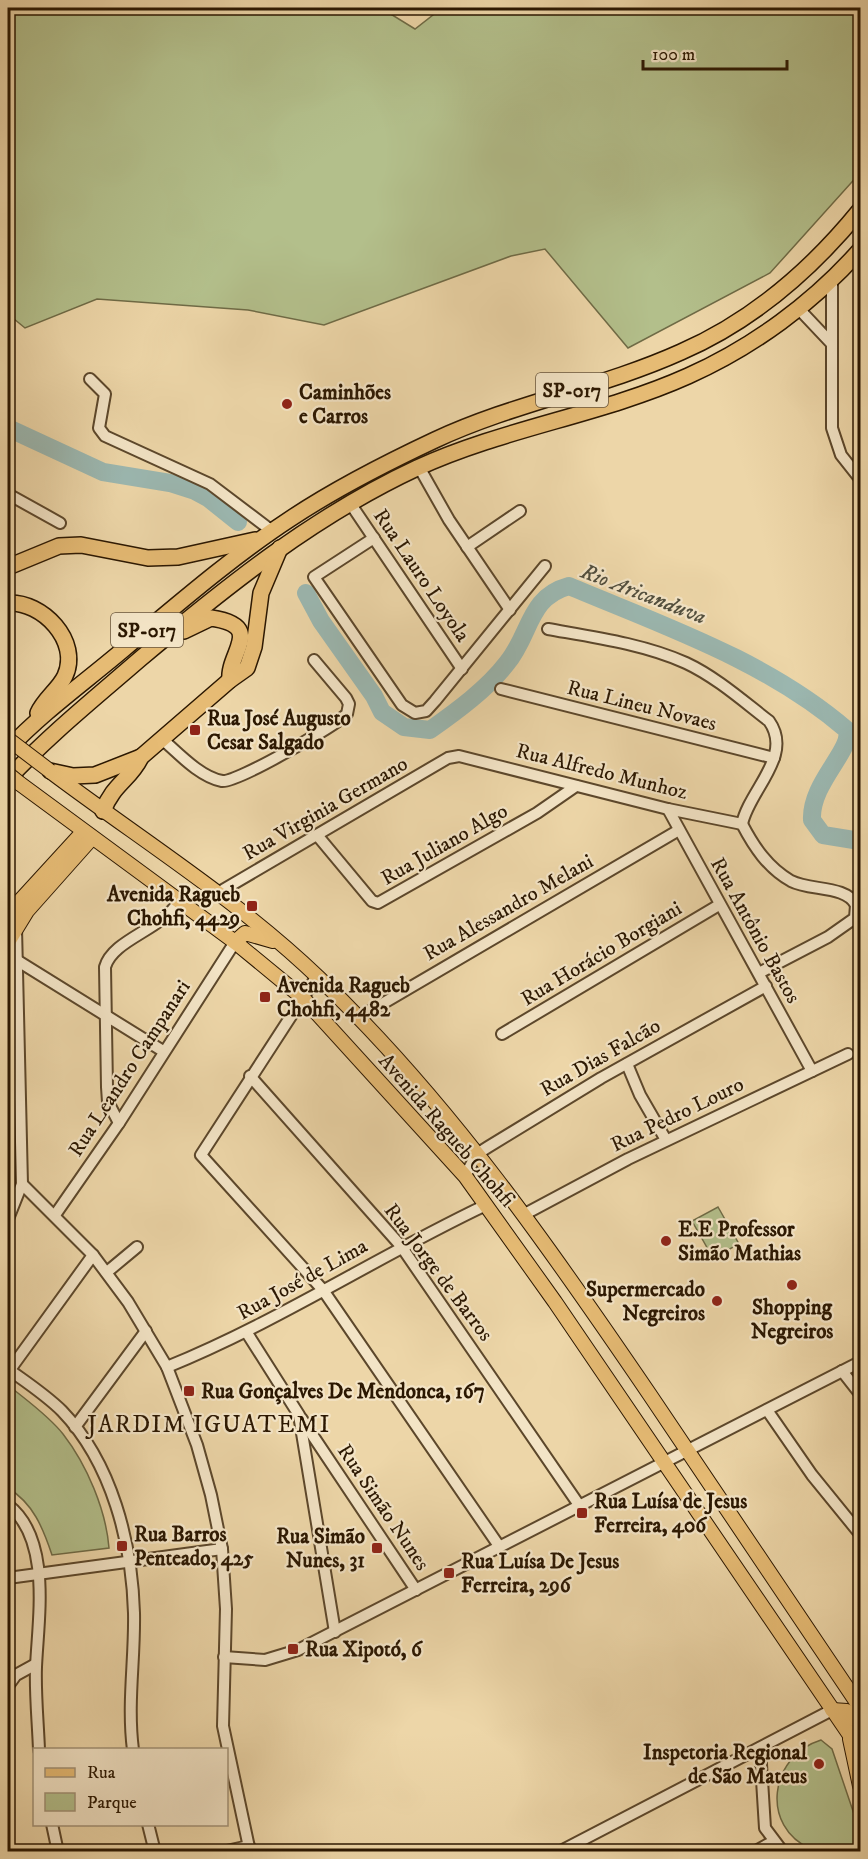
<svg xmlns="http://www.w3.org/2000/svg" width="868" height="1859" viewBox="0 0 868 1859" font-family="'IM FELL DW Pica',serif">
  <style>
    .green { fill: #b3bf8b; stroke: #6f6b46; stroke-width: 1.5 }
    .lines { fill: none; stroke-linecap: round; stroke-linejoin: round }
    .river { stroke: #9bb7b0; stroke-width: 18 }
    .minor-casing { stroke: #5c472b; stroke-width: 14 }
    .major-casing { stroke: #2b1701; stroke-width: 16 }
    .highway-casing { stroke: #2b1701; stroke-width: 18 }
    .minor { stroke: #f3e4c6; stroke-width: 10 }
    .major { stroke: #e6bb74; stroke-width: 14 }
    .highway { stroke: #e6bb74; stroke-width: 15 }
    .major-bridge-casing { stroke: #2b1701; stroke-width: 16; stroke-linecap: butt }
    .major-bridge { stroke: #e6bb74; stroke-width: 14 }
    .poi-dot { fill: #8f2418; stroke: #f3e4c6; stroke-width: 2 }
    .labels { text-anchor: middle; stroke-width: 4.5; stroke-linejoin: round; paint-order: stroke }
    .shield { fill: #f3e4c6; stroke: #67543c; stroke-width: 1.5 }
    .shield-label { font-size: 20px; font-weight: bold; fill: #2b1701 }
    .poi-label { font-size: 21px; font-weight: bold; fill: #2b1701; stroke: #f3e4c6; text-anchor: start }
    .street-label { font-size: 21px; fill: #2b1701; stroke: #f3e4c6 }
    .water-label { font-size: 22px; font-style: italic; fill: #524f3e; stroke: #f3e4c6 }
    .quarter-label { font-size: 24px; letter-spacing: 1.5px; fill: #2b1701; stroke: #f3e4c6 }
  </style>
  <rect width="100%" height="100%" fill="#edd6a8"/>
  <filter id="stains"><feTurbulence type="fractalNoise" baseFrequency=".00333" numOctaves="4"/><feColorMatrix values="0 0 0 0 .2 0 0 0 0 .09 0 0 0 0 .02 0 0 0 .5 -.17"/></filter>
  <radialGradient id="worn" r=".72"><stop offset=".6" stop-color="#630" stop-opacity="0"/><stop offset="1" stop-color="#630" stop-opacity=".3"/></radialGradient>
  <!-- green -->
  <g class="green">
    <polygon points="8,8 381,8 415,29 442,8 860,8 860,173 770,273 628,348 545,249 511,256 324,325 248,310 97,299 25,328 8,314"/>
    <polygon points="718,1207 739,1244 713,1258 692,1221"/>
    <path d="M8,1385C26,1400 48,1415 63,1434C87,1465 106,1510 109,1548L52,1555C43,1528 33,1503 8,1488Z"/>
    <path d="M821,1740L832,1749L854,1814L860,1843L853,1851C840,1852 823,1854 811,1849C760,1827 769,1756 821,1740Z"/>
  </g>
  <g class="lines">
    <!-- river -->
    <g class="river">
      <polyline points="8,428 103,472 170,483 195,491 208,498 238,522"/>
      <path d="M306,593L321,621L374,696L382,712L404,727L430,730C457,711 487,689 507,663C531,634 528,597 569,586C664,626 767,661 847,730C853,750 810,783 812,820L823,835L860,841"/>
    </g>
    <!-- minor casing -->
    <g class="minor-casing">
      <g id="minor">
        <polyline points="832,280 832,428 841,455 860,479"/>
        <polyline points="798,308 832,344"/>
        <polyline points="90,379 105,394 99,428 105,436 210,484 272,531"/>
        <polyline points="419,467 449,520 510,610"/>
        <polyline points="8,494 60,523"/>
        <polyline points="350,503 462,669"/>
        <polyline points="374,538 314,577 402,705 415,713 426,711 435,701 545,566"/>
        <polyline points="467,547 520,511"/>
        <path d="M548,629C593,637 644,644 686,663C716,677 743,701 769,721C794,756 749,790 742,824"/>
        <polyline points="501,689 774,758"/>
        <path d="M162,739C178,753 200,777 222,781C237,783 334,726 347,714L349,704L346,698L314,660"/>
        <polyline points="668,809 812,1071"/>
        <path d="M742,824C754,847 768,868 791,881C810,891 846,885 856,905L855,918L828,937L759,973"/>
        <polyline points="317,835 372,901 378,903 537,813 576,786"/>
        <polyline points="216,894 448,758 459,756 668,809 742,824"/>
        <polyline points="18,961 163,1051"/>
        <polyline points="317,976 201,1155 323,1290 499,1546"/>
        <polyline points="358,1018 679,830"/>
        <polyline points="502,1034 719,905"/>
        <polyline points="627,1064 640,1095 666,1140"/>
        <polyline points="250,1076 401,1246 579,1505"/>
        <path d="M119,1123L108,1102L107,1087L105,967C113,939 162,930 179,901"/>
        <polyline points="465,1176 477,1154 488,1147 601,1078 766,986"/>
        <polyline points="22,1184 93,1255 128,1302 167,1367 197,1445 211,1495 222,1549 226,1609 223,1726 250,1852"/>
        <polyline points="525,1214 628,1159 848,1054"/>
        <polyline points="55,1215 119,1123 235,942"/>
        <polyline points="8,1219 22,1184 16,928"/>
        <polyline points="107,1272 137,1247"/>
        <polyline points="247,1333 299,1415 335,1632"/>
        <path d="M167,1367C278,1322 378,1256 486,1205"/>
        <path d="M8,1369C26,1382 46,1395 62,1411C112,1463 132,1543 134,1613C135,1659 127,1703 133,1750"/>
        <polyline points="9,1371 93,1255"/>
        <polyline points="842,1371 860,1394"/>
        <polyline points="767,1410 812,1475 860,1534"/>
        <polyline points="301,1418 416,1590"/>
        <polyline points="75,1427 146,1331"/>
        <path d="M8,1505C52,1539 38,1619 36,1667C35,1694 38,1722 39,1750"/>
        <polyline points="8,1578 222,1549"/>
        <polyline points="224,1657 265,1660 298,1650 860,1362"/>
        <polyline points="8,1686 16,1675 36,1664"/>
        <polyline points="850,1691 860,1686"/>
        <polyline points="760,1748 765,1828 783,1852"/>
        <polyline points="52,1824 58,1852"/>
        <polyline points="148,1824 155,1852"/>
        <polyline points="222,1852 249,1846"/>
        <polyline points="559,1852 832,1710"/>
        <polyline points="754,1852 772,1842"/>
      </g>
    </g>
    <!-- major casing -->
    <g class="major-casing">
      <g id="major">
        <path d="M51,772C140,839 238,900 319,978C448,1101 550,1248 650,1395C721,1499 791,1603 860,1707"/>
        <polyline points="19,783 235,942 303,998 465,1176 555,1302 860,1750"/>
        <polyline points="8,919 18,903 83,832"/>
        <polyline points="8,942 27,911 91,839"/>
        <polyline points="235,942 245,933 273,941"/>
        <polyline points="832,1710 847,1711 860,1725"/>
        <polyline points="850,1739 860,1786"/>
      </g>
    </g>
    <!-- highway casing -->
    <g class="highway-casing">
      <g id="highway">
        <polyline points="8,567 59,546 81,545 148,558 178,557 255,540"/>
        <path d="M8,603C42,601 81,641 65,676C59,689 44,699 38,713"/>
        <path d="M184,631L211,618C266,626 227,653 230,680"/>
        <path d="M8,749C43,712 85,682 124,649C178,604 232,557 290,519C335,489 386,463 435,440C514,403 601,388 681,352C752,321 812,269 860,210"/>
        <polyline points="50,771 73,776 95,775 141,757"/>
        <path d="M8,779C49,735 95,698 140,659C227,586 314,516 417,468C504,428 601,415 688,376C753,347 813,303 860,250"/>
        <path d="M103,811C113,784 131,779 141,757L230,680L247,668L254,647L261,593L280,548"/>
      </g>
    </g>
    <!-- minor -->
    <use href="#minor" class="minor"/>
    <!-- major -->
    <use href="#major" class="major"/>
    <!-- highway -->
    <use href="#highway" class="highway"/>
    <!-- major-bridge casing -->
    <g class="major-bridge-casing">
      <g id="major-bridge">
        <polyline points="8,739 50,771"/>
        <polyline points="8,774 19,783"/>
      </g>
    </g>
    <!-- major-bridge -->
    <use href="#major-bridge" class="major-bridge"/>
  </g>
  <!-- markers -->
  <g class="poi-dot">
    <circle cx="287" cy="404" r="6"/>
    <rect x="189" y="724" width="12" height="12" rx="3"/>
    <rect x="246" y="900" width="12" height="12" rx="3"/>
    <rect x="259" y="991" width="12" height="12" rx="3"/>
    <circle cx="666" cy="1241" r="6"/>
    <circle cx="792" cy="1285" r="6"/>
    <circle cx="717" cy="1301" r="6"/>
    <rect x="183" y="1385" width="12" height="12" rx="3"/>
    <rect x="576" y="1507" width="12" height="12" rx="3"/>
    <rect x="116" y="1540" width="12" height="12" rx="3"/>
    <rect x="371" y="1542" width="12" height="12" rx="3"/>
    <rect x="443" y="1567" width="12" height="12" rx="3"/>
    <rect x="287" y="1643" width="12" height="12" rx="3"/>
    <circle cx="819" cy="1764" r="6"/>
  </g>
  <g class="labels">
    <!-- shield labels -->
    <g class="shield">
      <rect x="536" y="373" width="72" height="34" rx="4.5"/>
      <rect x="111" y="613" width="72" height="34" rx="4.5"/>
    </g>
    <g class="shield-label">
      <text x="572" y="397">SP-017</text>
      <text x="147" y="637">SP-017</text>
    </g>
    <!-- poi labels -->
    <g class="poi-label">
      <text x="299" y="399">Caminhões<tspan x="299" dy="24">e Carros</tspan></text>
      <text x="207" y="725">Rua José Augusto<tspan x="207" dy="24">Cesar Salgado</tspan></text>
      <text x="240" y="901" text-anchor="end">Avenida Ragueb<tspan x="240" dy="24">Chohfi, 4429</tspan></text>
      <text x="277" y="992">Avenida Ragueb<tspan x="277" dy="24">Chohfi, 4482</tspan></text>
      <text x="678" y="1236">E.E Professor<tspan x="678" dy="24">Simão Mathias</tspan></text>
      <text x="705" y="1296" text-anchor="end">Supermercado<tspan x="705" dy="24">Negreiros</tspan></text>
      <text x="792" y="1314" text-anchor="middle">Shopping<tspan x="792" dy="24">Negreiros</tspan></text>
      <text x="201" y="1398">Rua Gonçalves De Mendonca, 167</text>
      <text x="594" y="1508">Rua Luísa de Jesus<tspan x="594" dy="24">Ferreira, 406</tspan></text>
      <text x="134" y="1541">Rua Barros<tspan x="134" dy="24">Penteado, 425</tspan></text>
      <text x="365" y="1543" text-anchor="end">Rua Simão<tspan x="365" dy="24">Nunes, 31</tspan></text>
      <text x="461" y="1568">Rua Luísa De Jesus<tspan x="461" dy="24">Ferreira, 296</tspan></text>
      <text x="305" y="1656">Rua Xipotó, 6</text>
      <text x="807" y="1759" text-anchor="end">Inspetoria Regional<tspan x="807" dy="24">de São Mateus</tspan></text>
    </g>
    <!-- street labels -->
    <g class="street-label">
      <text transform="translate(422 575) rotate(56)" y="7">Rua Lauro Loyola</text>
      <text transform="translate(642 705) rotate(14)" y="7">Rua Lineu Novaes</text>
      <text transform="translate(602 771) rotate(14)" y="7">Rua Alfredo Munhoz</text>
      <text transform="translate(325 808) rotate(-30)" y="7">Rua Virginia Germano</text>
      <text transform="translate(444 844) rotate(-30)" y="7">Rua Juliano Algo</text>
      <text transform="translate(508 907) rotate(-30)" y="7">Rua Alessandro Melani</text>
      <text transform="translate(756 930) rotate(61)" y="7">Rua Antônio Bastos</text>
      <text transform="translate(601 953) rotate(-31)" y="7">Rua Horácio Borgiani</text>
      <text transform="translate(600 1057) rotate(-30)" y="7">Rua Dias Falcão</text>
      <text transform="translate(129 1068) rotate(-57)" y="7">Rua Leandro Campanari</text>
      <text transform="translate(677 1114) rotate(-26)" y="7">Rua Pedro Louro</text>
      <text transform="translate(447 1130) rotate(49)" y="7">Avenida Ragueb Chohfi</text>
      <text transform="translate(439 1272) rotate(53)" y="7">Rua Jorge de Barros</text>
      <text transform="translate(302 1279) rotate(-29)" y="7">Rua José de Lima</text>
      <text transform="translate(384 1507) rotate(56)" y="7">Rua Simão Nunes</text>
    </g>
    <!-- water labels -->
    <g class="water-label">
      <text transform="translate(644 593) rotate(21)" y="8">Rio Aricanduva</text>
    </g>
    <!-- quarter labels -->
    <g class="quarter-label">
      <text x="209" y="1432">JARDIM IGUATEMI</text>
    </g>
  </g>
  <!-- margin -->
  <rect width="868" height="1859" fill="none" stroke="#edd6a8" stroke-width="30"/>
  <rect x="9" y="9" width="850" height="1841" fill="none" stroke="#2b1701" stroke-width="3"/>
  <rect x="15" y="15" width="838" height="1829" fill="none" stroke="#2b1701" stroke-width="1.5"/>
  <!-- legend -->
  <rect x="33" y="1748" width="195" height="78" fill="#f3e4c6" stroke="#a39277" stroke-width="1.5"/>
  <rect x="45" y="1768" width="30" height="9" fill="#e6bb74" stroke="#a39277" stroke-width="1.5"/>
  <text x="87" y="1778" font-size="18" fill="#2b1701">Rua</text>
  <rect x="45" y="1793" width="30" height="18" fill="#b3bf8b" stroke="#a39277" stroke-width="1.5"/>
  <text x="87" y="1808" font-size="18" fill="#2b1701">Parque</text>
  <!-- scale -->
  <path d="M643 60v9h144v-9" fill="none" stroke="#2b1701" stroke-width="3"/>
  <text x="652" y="60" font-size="18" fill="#2b1701" stroke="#f3e4c6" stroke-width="4.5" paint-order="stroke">100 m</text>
  <rect width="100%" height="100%" filter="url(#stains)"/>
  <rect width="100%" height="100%" fill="url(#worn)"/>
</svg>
